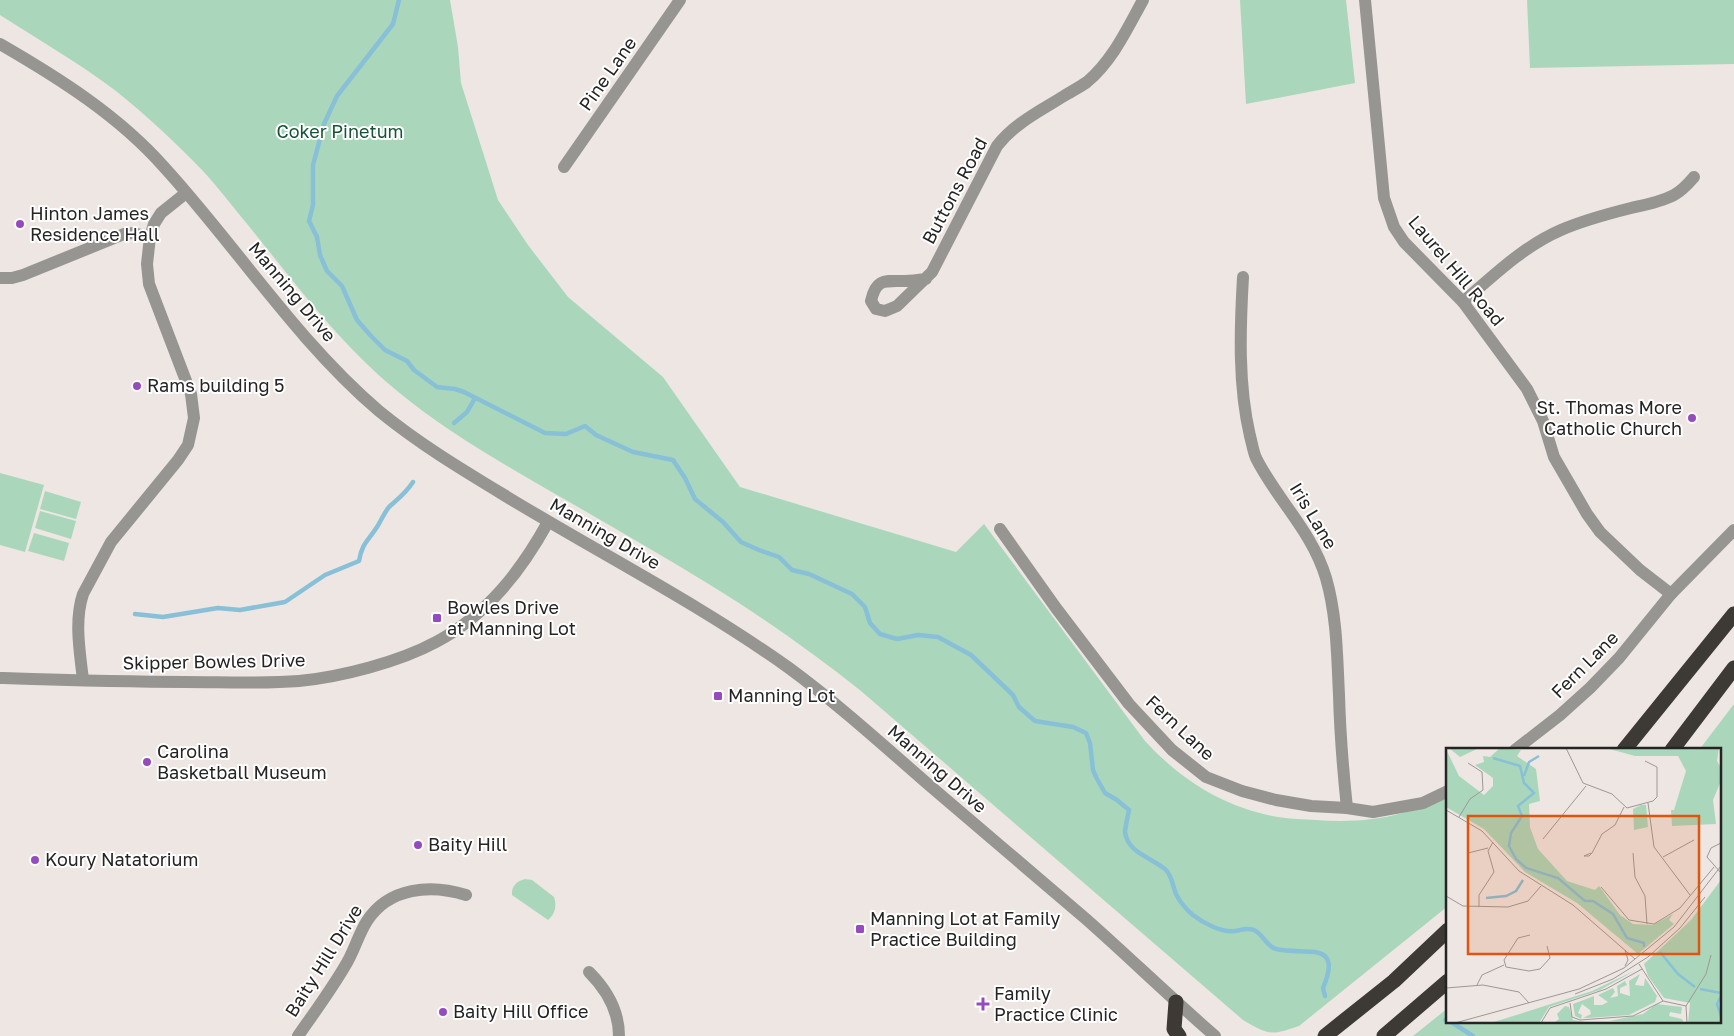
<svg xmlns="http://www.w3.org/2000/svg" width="1734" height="1036" viewBox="0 0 1734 1036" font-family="'Golos Text',sans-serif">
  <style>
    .green { fill: #aad7bc }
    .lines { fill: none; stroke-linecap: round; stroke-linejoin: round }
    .stream { stroke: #87c0d7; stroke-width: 4.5 }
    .minor { stroke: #969592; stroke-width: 12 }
    .highway { stroke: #3d3a36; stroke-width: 15 }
    .poi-dot { fill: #954bbe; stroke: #fff; stroke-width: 2 }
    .labels { text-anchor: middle; stroke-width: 4; stroke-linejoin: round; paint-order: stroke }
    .street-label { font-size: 18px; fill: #262423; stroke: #fff }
    .park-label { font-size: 18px; fill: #175437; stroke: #fff }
    .poi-label { font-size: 18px; fill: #262423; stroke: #fff; text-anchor: start }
    .inset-river { fill: none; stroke: #87c0d7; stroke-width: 2.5 }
    .inset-road { fill: none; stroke: #9d9896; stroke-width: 1 }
    .view { fill: #de560d; fill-opacity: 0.15; stroke: #de560d; stroke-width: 2.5 }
    .inset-edge { fill: none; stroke: #262423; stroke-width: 2.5 }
  </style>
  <rect width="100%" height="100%" fill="#ede6e3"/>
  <!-- green -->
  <g class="green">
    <path d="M0,0H450L458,47L461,83L498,200L528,245L568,297L663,377L740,487L956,552L984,524L1145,741C1181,780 1225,808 1278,817C1290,819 1303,819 1316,820C1344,822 1375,821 1402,813C1418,808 1433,800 1448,793V906L1299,1026C1270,1036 1269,1035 1243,1020L861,691C812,652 761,616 707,583C665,557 621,532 578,507C516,471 451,436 396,390C339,343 294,282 248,225C233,207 218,187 202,170C175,142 146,115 116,91C79,63 39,40 0,15Z"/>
    <polygon points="1240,0 1346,0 1355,83 1246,104"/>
    <polygon points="1527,0 1734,0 1734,64 1530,68"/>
    <polygon points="0,473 44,485 25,552 0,545"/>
    <polygon points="45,491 81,502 76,519 40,509"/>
    <polygon points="40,511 76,521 71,539 35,528"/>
    <polygon points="34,533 69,543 64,561 28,551"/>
    <polygon points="1734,704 1734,1036 1413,1036 1448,1008 1448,1022 1720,1022 1720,750 1699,750"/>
    <path d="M525,879L532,880L554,897C557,906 555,914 548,920L512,895C511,886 517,881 525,879Z"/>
  </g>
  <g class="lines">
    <!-- stream -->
    <g class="stream">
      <path d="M399,0L393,24L337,96L324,124L313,165V205L309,221L317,237L320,255L327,271L342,286L357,320L371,336L385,350L407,361L414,370L437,387L455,389L464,392L545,433L566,434L585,426L596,435L633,452L673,460L685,478L695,499L723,522L741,542L759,550L779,557L792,570L809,574L852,594L865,607L870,623L880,634L897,639L918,635L938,637L971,655L1013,695L1019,707L1035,721L1073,727L1086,733L1090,743L1093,770L1097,779L1105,793L1117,800L1129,810C1128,816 1125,827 1125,832C1128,854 1152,857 1166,870C1172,876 1173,887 1176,894C1180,902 1187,910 1193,915C1203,923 1222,933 1235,931C1242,930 1246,927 1254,930C1263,934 1267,947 1276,949C1304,956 1344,939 1323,988L1325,996"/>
      <polyline points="454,423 467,412 475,398"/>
      <path d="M135,614L163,617L218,608L240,610L285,602L325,575L359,561C362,543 368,541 377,527C381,521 384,513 389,507C399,498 406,493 413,482"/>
      <polyline points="1445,1020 1448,1021"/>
      <polyline points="1451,1022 1473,1036"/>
    </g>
    <!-- minor -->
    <g class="minor">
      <polyline points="1365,0 1384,198 1394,227 1404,242 1463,302 1527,389 1543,421 1554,457 1587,514 1600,532 1640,570 1671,594"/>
      <path d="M0,44C59,78 119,116 164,167C237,247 296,340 379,411C418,443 461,469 504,495C599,553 698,603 789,668C838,704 883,745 929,785C981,830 1034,874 1086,919C1129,957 1171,998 1215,1036"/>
      <polyline points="564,167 680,0"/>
      <path d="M1243,277C1240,329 1238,385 1250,436C1252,443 1253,451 1256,458C1277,500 1312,531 1326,578C1337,616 1337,656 1339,695C1340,733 1343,770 1347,808"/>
      <polyline points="0,278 12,278 23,275 124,234 133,233 150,237"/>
      <path d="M926,279C919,280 912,281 905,281C885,281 876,278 871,301L876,309L885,311L897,306L932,272L997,146C1015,123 1040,111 1064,96C1072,91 1080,87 1087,82C1113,60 1127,29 1143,0"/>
      <path d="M1463,302C1494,275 1524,246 1561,230C1584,220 1607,214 1631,208C1645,205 1661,202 1674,195C1683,190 1688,184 1694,177"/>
      <polyline points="1000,529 1056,608 1129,704 1172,750 1206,777 1242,791 1276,800 1311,806 1347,808 1373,812 1423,803 1448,791"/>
      <path d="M0,678C62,680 123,682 185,682C223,682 261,684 299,681C341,677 399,662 436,642C487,615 521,571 548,522"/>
      <path d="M83,680C80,653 74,621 83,594L111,542L178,460L188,445L194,418L191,394L149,284L147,264L150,237L154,224L161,213L186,193"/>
      <polyline points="1515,750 1560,715 1590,688 1619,658 1671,594 1734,530"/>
      <path d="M589,972C607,990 619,1010 619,1036"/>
      <path d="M298,1036C314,1013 331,990 345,966C354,952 358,935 367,921C389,887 431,884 466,895"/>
    </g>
    <!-- highway -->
    <g class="highway">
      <polyline points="1624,750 1734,614"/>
      <polyline points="1672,750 1734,668"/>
      <polyline points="1176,1002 1174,1029 1179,1036"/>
      <polyline points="1325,1036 1394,981 1448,930"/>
      <polyline points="1384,1036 1448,981"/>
    </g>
  </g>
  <!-- markers -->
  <g class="poi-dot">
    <circle cx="20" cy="224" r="5"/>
    <circle cx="137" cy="386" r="5"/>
    <circle cx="1692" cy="418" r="5"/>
    <rect x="432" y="613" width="10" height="10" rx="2.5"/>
    <rect x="713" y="691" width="10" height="10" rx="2.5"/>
    <circle cx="147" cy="762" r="5"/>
    <circle cx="418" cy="845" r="5"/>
    <circle cx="35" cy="860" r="5"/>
    <rect x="855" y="924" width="10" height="10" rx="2.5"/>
    <path d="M980.5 996.5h5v5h5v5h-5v5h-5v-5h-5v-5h5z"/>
    <circle cx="443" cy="1012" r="5"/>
  </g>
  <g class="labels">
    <!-- street labels -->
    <g class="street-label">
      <text transform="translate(608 74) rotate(-55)" y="6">Pine Lane</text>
      <text transform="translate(955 191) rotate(-62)" y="6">Buttons Road</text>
      <text transform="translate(1456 271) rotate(50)" y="6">Laurel Hill Road</text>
      <text transform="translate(292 292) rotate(50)" y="6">Manning Drive</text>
      <text transform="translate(1313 516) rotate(59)" y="6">Iris Lane</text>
      <text transform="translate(605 534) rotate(30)" y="6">Manning Drive</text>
      <text transform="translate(214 662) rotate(-1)" y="6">Skipper Bowles Drive</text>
      <text transform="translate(1585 665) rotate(-45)" y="6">Fern Lane</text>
      <text transform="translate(1180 728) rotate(43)" y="6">Fern Lane</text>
      <text transform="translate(937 769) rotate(41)" y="6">Manning Drive</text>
      <text transform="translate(324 961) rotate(-58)" y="6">Baity Hill Drive</text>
    </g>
    <!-- park labels -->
    <g class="park-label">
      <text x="340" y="138">Coker Pinetum</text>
    </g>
    <!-- poi labels -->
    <g class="poi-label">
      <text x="30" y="220">Hinton James<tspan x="30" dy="21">Residence Hall</tspan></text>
      <text x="147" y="392">Rams building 5</text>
      <text x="1682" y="414" text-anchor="end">St. Thomas More<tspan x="1682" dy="21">Catholic Church</tspan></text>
      <text x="447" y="614">Bowles Drive<tspan x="447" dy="21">at Manning Lot</tspan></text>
      <text x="728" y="702">Manning Lot</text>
      <text x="157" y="758">Carolina<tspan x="157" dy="21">Basketball Museum</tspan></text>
      <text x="428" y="851">Baity Hill</text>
      <text x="45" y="866">Koury Natatorium</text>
      <text x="870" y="925">Manning Lot at Family<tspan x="870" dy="21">Practice Building</tspan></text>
      <text x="994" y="1000">Family<tspan x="994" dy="21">Practice Clinic</tspan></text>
      <text x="453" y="1018">Baity Hill Office</text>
    </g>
  </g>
  <!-- overview -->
  <g transform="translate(1446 748)">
    <rect width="275" height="275" fill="#ede6e3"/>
    <path d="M3,0H33L14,9ZM54,0L75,2L71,8L90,21L94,53L83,56L84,79L92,101L121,133L149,142L153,138L174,167L187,176L207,177L227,166L223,172L228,176L192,206L131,155L79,124L38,81L0,59V1L13,28L38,47L47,38V30L29,17L38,14L37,8L44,9ZM160,0H273L271,13L275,20V33L267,52L270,76L226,78L225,62H228L240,23L232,8H189ZM195,57H200L202,79L188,82L187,61ZM275,132V275H242L244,255L218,250L202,228L198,216L245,172ZM190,222L154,242L103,259L93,275H45L146,243ZM194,226L189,237L198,238L199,230L211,248L209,254L183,267L142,270H137L145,266L144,262L136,256L132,265L136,267L135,271L129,268L127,256L148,248V257H156L162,254L152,247L167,240L169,244L164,250L172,248L171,238L179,233L181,237L174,240V245L184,248L183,233ZM210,256L236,259L235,266L224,264L223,268L236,271L238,275L164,273L197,266ZM119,258L123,259L127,272L145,275H108L113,271L111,266Z" fill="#aad7bc"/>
    <path class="inset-river" d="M47,10L74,18L78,35L88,45L72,58L76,68L65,85L63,98L70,111L80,120L112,130L139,153H147L167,166L181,190L198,195V199M78,28L83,14L93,8M40,150L60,148L70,143L77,132M214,204L232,226L249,239M254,241L275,245M275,248L271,256L275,268"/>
    <path class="inset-road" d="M120,0L137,35L166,46L181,60L207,53L211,49V19L199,13M202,55L208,99L244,147M0,62L36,83L73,123L127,157L189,211M13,69L24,51L37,42L36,24L22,15M97,91L140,38M275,95L265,100L261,109L275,125M22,105L42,100M145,105L138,108H143L146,105L156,86L169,77L178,59M187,105L189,129L199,148L201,176M217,109L248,92M155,139L183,172L208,176L234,160L268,119M0,148L17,158L62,159L82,153L95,138M33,159V147L48,124L42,103L47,94M84,187L72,190L58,212L60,219L83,223L94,221L104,210L101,198M179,202L182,212L179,218M193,216L217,253M31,237L36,227L58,217M0,240L37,237L73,244L83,255M129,246L167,231L202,209L234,180L259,149M124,255L126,269L134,272L187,268L217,253L240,258M240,258L260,226L265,207M240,258L241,275M9,275L133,241L178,220L228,179L275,118M95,275L104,260L160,241L196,221"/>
    <path class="view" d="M22,68H253V206H22Z"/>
    <rect width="275" height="275" class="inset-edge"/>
  </g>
</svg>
